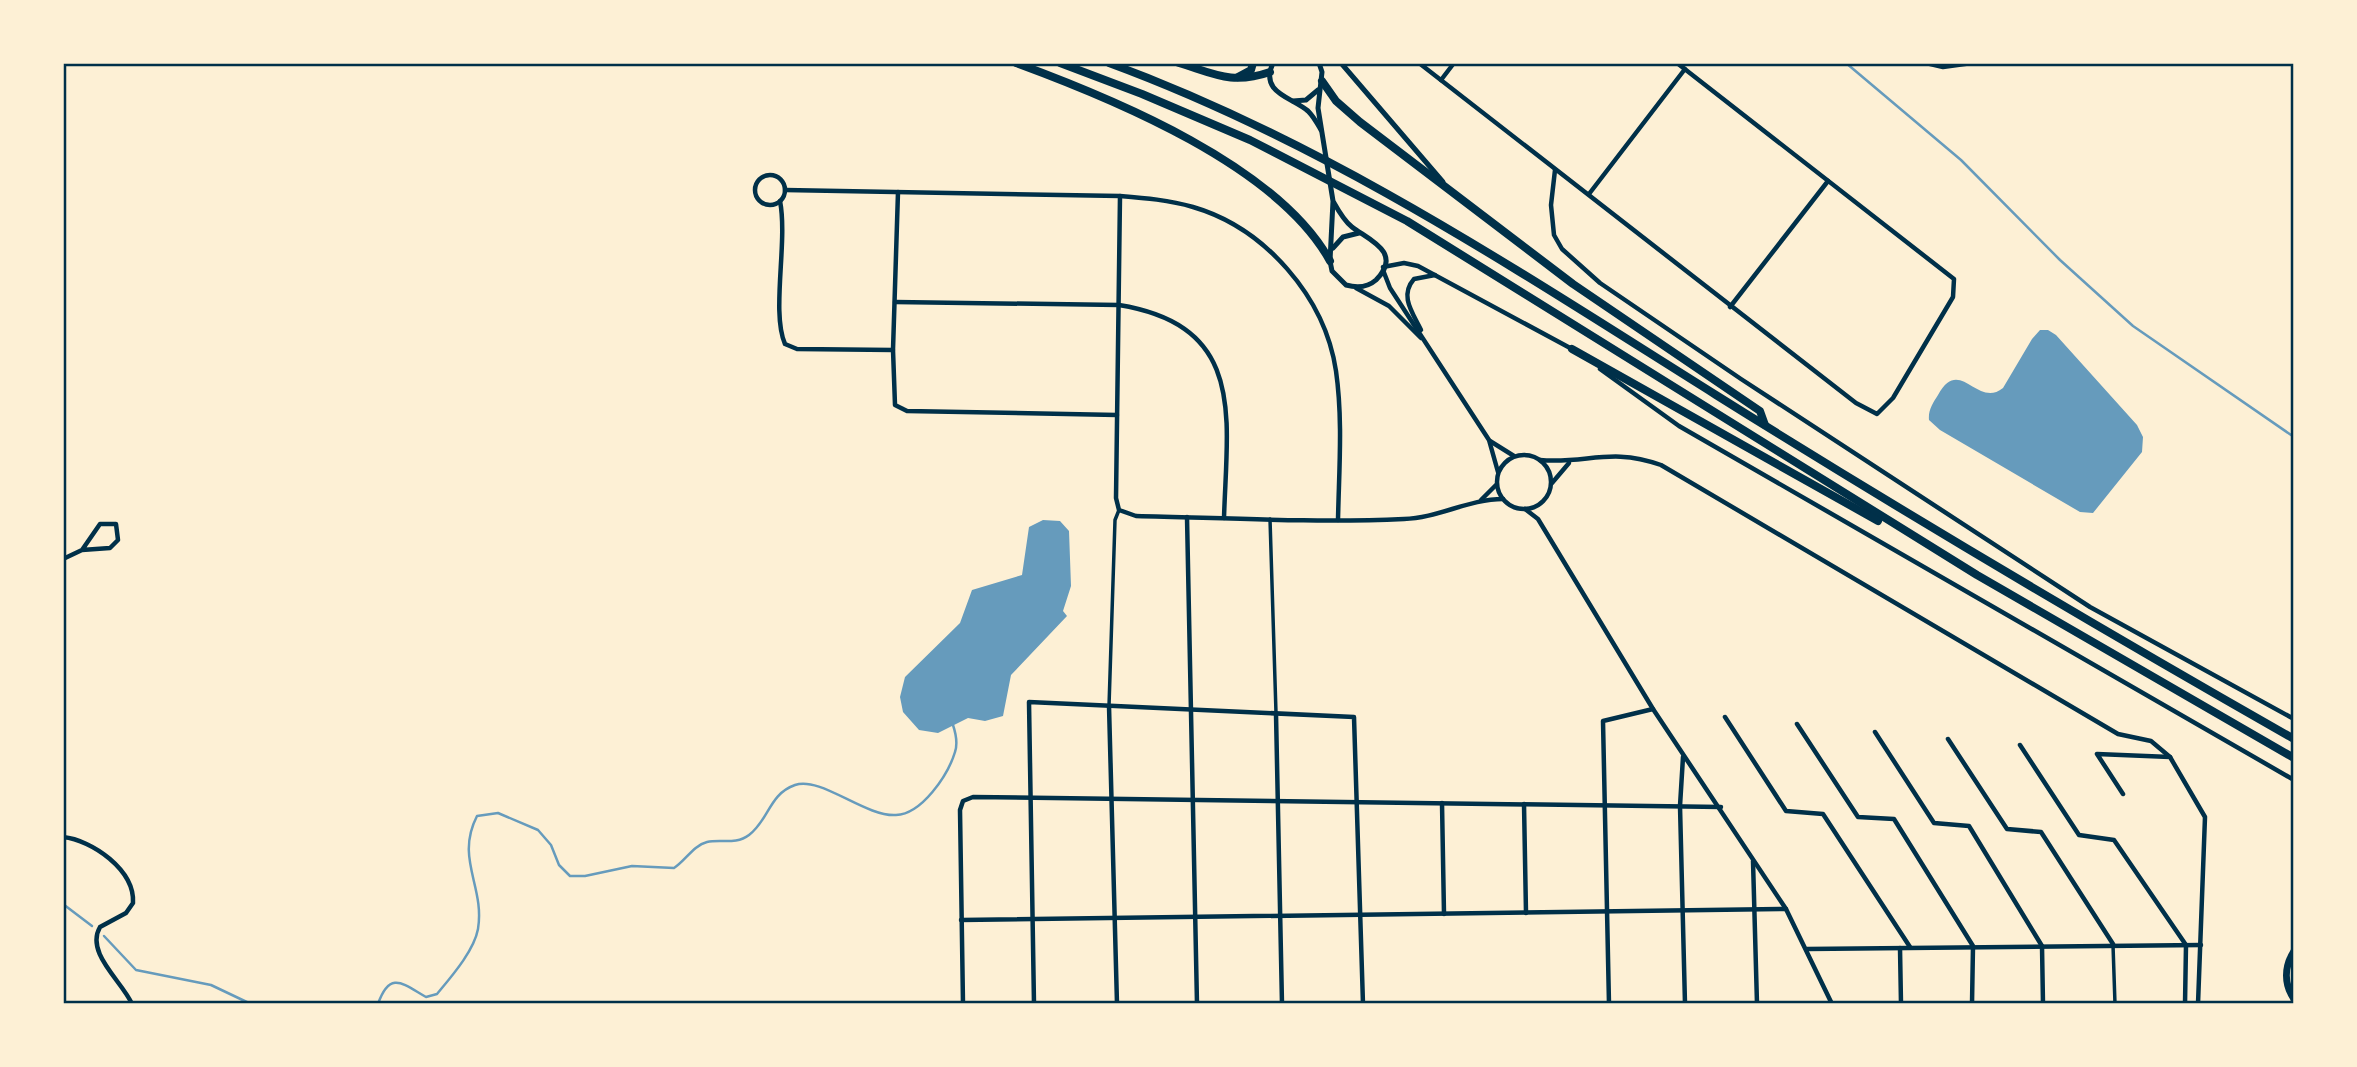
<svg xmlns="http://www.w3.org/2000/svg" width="2357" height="1067" viewBox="0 0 2357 1067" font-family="'Roboto Condensed',sans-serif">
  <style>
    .water { fill: #669bbc }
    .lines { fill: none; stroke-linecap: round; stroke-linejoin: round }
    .stream { stroke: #669bbc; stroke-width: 2.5 }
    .pedestrian { stroke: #003049; stroke-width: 3.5 }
    .minor { stroke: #003049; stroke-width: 4.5 }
    .tertiary { stroke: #003049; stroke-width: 5 }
    .primary { stroke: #003049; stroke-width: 7 }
    .motorway { stroke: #003049; stroke-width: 8 }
    .neatline { fill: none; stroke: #003049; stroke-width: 2.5 }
  </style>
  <rect width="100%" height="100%" fill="#fdf0d5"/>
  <!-- water -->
  <g class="water">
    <path d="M2040,330H2048L2056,335L2137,425L2143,437L2142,452L2093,513L2080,512L1940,430L1929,420C1928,410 1933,403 1938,395C1960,355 1977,409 2003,388L2032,339Z"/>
    <polygon points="1043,520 1060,521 1069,531 1071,586 1063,611 1067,616 1011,675 1003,716 985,721 968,718 938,733 919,730 903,712 900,697 905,677 960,623 972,590 1022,575 1029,527"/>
  </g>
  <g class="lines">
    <!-- stream -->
    <g class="stream">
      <polyline points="1846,63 1961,160 2060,260 2133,326 2294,437"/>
      <polyline points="63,904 92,926"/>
      <polyline points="104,936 136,970 211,985 251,1004"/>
      <path d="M378,1004C390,970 403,984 426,997L437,994C451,977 474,951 478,929C485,886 455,859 477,816L498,813L538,830L551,845L559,865L570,876H585L632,866L674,868C685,861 694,845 707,842C721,839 736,845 749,835C769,820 769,794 795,785C821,776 865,817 896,815C922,814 948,775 955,752C958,743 956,734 953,725"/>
    </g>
    <!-- pedestrian -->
    <g class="pedestrian">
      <polyline points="1270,519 1276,713"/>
      <polyline points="1109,706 1115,520 1119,510"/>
      <polyline points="2113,945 2115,1004"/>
    </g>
    <!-- minor -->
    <g class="minor">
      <polyline points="1419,63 1856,403 1877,414 1893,398 1953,297 1954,279 1677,63"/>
      <polyline points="1926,63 1943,67 1972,63"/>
      <polyline points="1441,80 1454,63"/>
      <polyline points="1555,170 1551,205 1554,235 1562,249 1600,283 1741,379 2090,607 2294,719"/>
      <circle cx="770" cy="190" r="15"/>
      <path d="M785,190L1120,196C1145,198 1169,200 1193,207C1265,228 1325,297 1336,371C1343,420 1339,470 1338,520"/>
      <polyline points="898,192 893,350 895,405 907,411 1117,415"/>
      <polyline points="1589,194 1685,69"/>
      <path d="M1120,196L1116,498L1119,510L1136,516C1225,518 1315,523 1404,519C1438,518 1469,499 1503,499"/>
      <path d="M780,201C788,242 771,312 785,344L797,349L893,350"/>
      <polyline points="1383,267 1404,263 1418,266 1572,349"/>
      <polyline points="1383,270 1390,288 1489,440 1498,472"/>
      <polyline points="1356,288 1389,306 1421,338"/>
      <path d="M895,302L1119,305C1247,326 1227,417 1224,518"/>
      <polyline points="1730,307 1828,181"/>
      <path d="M1421,330C1413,313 1399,296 1414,279L1435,275"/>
      <polyline points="1600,369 1679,426 2294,780"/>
      <polyline points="1490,441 1514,456"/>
      <circle cx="1524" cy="482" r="27"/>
      <path d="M1540,460C1588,464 1610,447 1661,465L2118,734L2151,741L2170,757"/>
      <polyline points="1552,483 1569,463"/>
      <polyline points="1481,500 1496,485"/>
      <polyline points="1525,509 1538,519 1653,709 1786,909 1832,1004"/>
      <polyline points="1187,517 1197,1004"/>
      <polyline points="63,559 82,550 110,548 118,540 116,524 100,524 82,550"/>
      <polyline points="1109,706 1117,1004"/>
      <polyline points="1276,714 1282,1004"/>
      <polyline points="1725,717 1786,811 1823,814 1910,947"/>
      <polyline points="1797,724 1858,817 1894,819 1973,946 1972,1004"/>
      <polyline points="1875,732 1934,823 1969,826 2042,946 2043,1004"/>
      <polyline points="1948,739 2007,829 2041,832 2113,944"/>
      <polyline points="2020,745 2079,835 2114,840 2186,945 2185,1004"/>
      <polyline points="1683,757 1680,806 1685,1004"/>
      <polyline points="2123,794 2097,754 2170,757 2205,817 2198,1004"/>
      <polyline points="1442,803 1444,914"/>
      <polyline points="1524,804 1526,913"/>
      <path d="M63,837C92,840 135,870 133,903L126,913L100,927C85,953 122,981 132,1004"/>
      <polyline points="1753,861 1757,1004"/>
      <polyline points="961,920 1786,909"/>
      <polyline points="1900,948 1901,1004"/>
      <polyline points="1807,949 2201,945"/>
      <polyline points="963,1004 960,810 963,801 973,797 1721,807"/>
      <polyline points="1034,1004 1029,702 1354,717 1363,1004"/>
      <polyline points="1609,1004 1603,721 1653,709"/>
    </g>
    <!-- tertiary -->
    <g class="tertiary">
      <path d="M1273,63C1259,93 1292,97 1308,111C1314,117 1317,123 1321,130"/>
      <path d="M1319,63L1322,72L1318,108L1333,201L1330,261L1332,271L1346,285C1357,288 1367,288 1376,280C1404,252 1367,239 1352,227C1344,221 1338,210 1333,201"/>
      <polyline points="1341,63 1443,182"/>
      <polyline points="1293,101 1306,100 1318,90"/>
      <polyline points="1333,248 1343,237 1359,233"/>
    </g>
    <!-- primary -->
    <path class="primary" d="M2294,951C2284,967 2284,984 2294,999"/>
    <!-- motorway -->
    <g class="motorway">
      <path d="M1016,63C1114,99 1278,166 1330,261"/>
      <polyline points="1060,63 1142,94 1250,140 1407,221 1977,575 2294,758"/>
      <path d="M1109,63C1329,144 1518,271 1716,395C1906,514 2099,628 2294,739"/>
      <path d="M1179,63C1215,74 1232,85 1270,72"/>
      <polyline points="1238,77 1251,70 1253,63"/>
      <polyline points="1322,81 1336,101 1360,122 1573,284 1760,411 1765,425"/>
      <polyline points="1572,349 1878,521"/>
    </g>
  </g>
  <!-- border -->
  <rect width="2357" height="1067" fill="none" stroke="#fdf0d5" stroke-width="130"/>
  <rect x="65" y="65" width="2227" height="937" class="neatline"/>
</svg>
